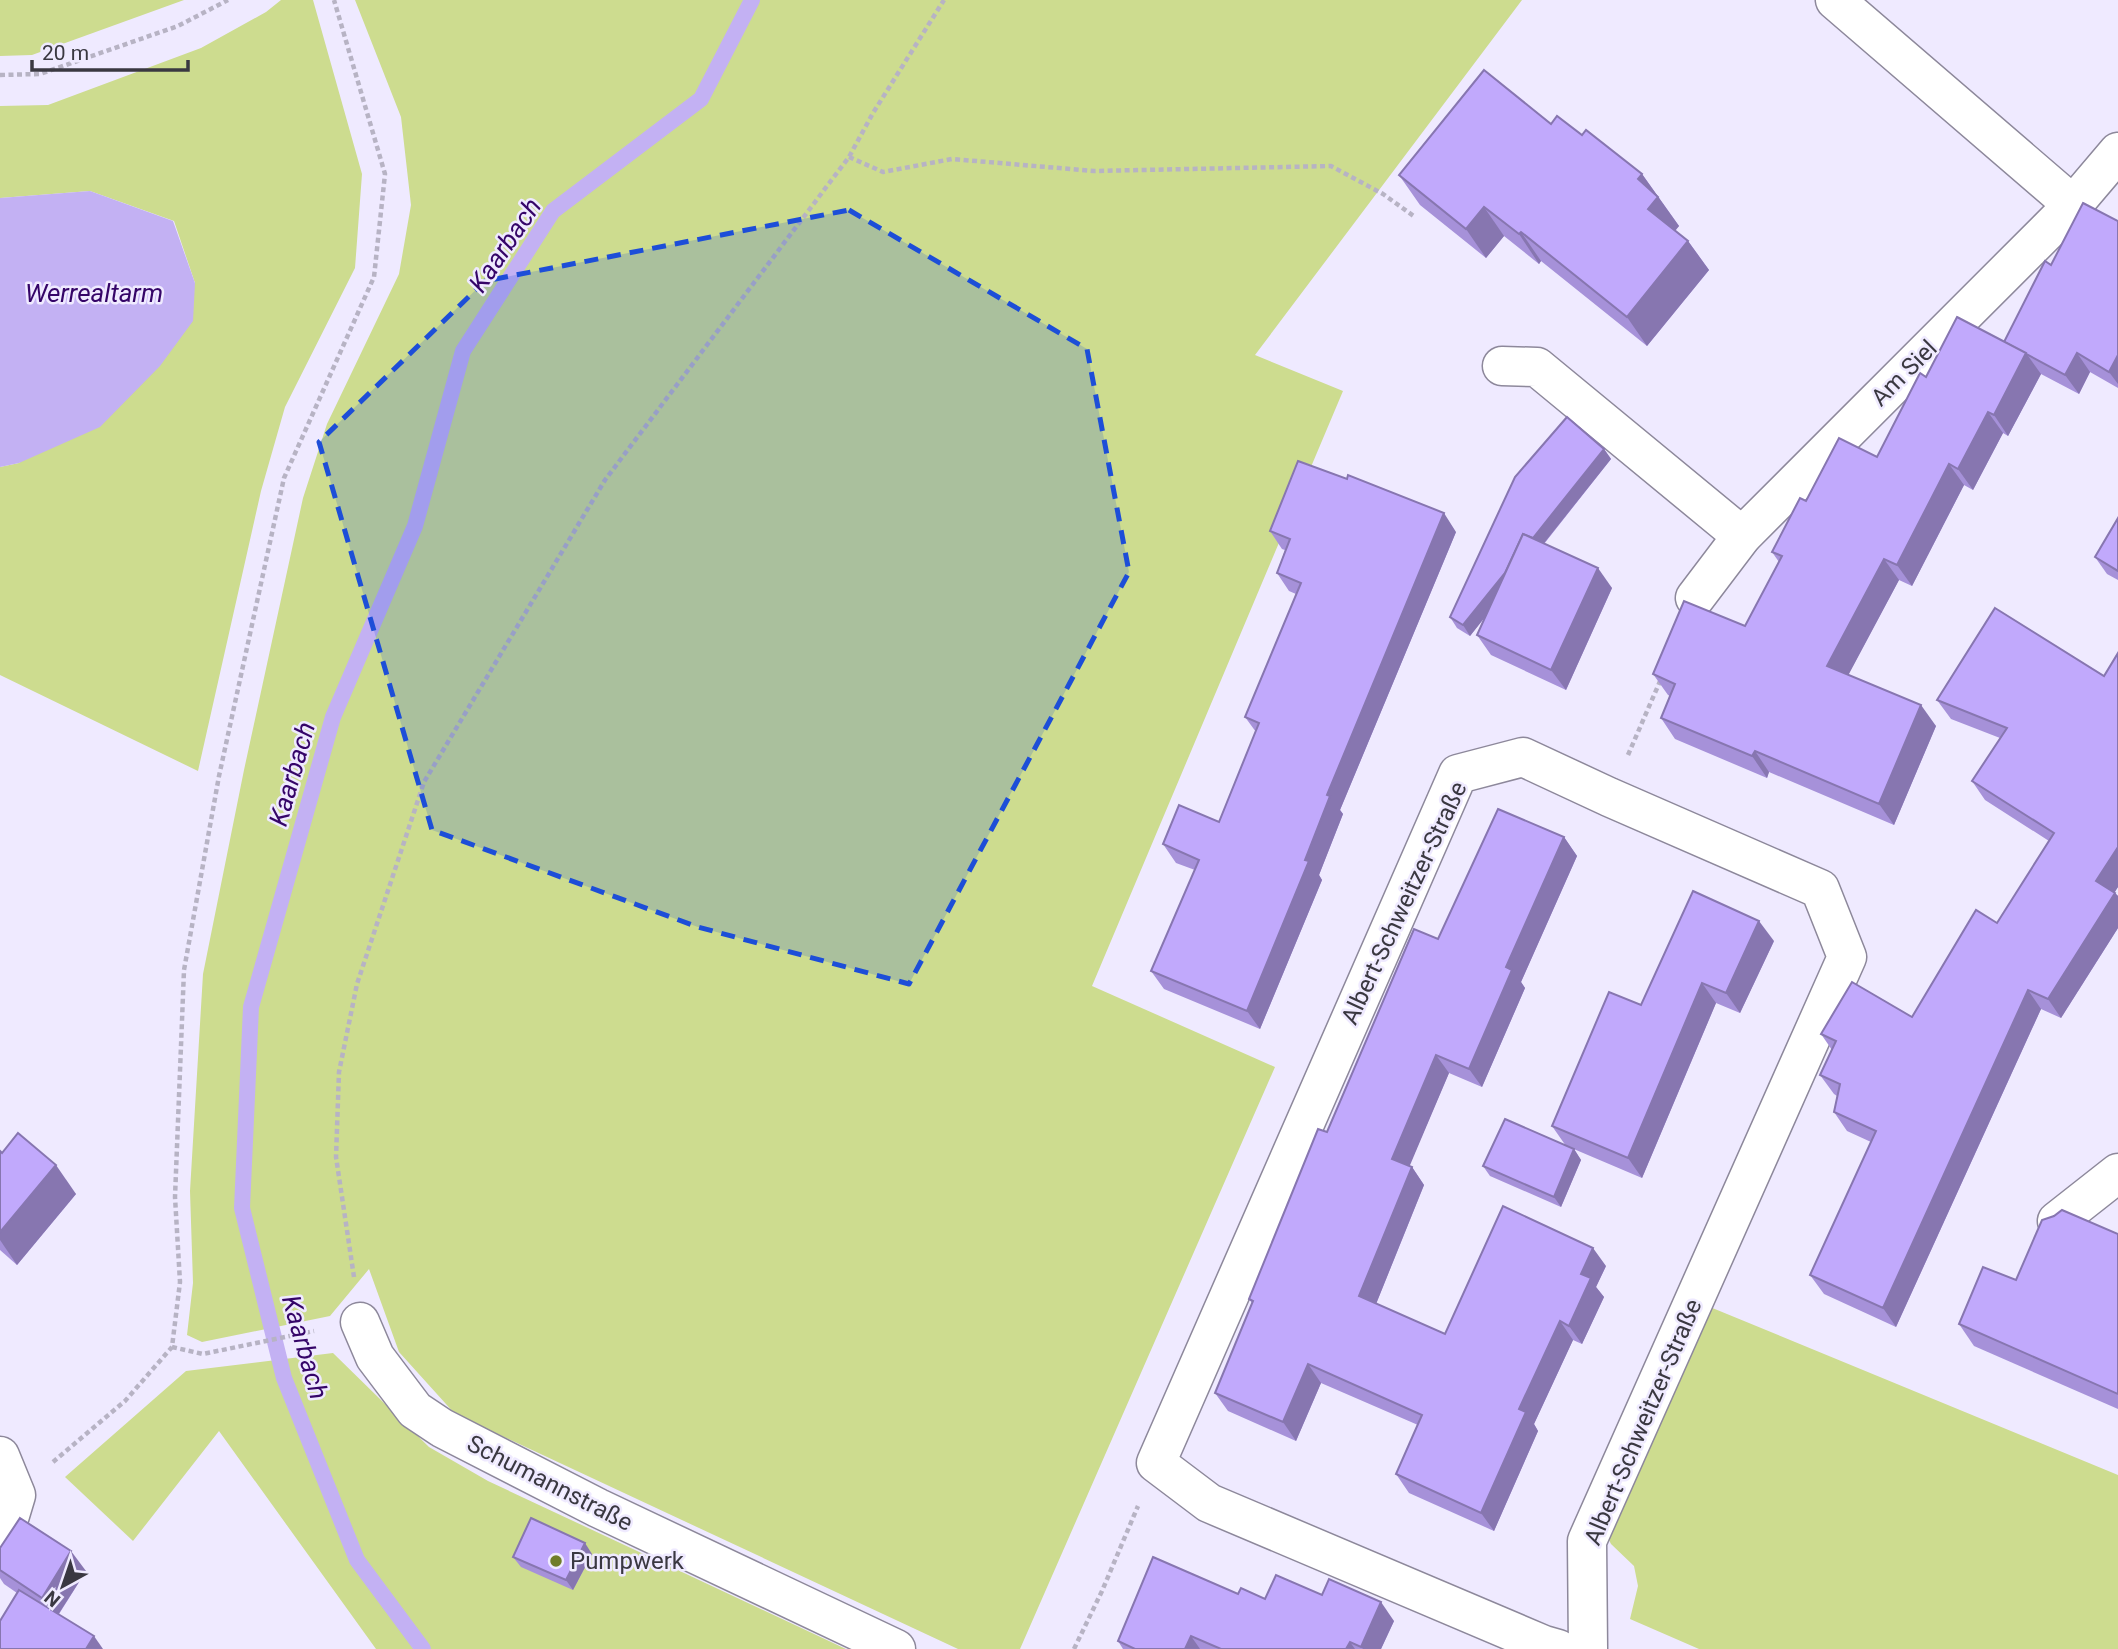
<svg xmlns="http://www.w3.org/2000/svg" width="2118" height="1649" viewBox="0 0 2118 1649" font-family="Roboto,sans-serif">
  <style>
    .green { fill: #cddc8f }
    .water { fill: #c3b1f3 }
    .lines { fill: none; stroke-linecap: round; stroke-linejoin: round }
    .stream { stroke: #c3b1f3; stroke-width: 16 }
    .minor-casing { stroke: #8d889b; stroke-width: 41 }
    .path { stroke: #b7b3c4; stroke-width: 4.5; stroke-dasharray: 5 3.5; stroke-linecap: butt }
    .minor { stroke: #fff; stroke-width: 38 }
    .wall { fill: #a691d9 }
    .shaded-wall { fill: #8776b0 }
    .building { fill: #c1a9fc; stroke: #8776b0; stroke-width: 2 }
    .marked { fill: #1d4ed8; fill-opacity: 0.2; stroke: #1d4ed8; stroke-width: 5; stroke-dasharray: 14 9; stroke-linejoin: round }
    .poi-dot { fill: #707d29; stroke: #efeaff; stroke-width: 2.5 }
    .labels { text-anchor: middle; stroke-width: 5; stroke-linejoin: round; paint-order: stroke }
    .street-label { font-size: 24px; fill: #3a3841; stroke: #efeaff }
    .poi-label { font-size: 24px; fill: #3a3841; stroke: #efeaff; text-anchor: start }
    .water-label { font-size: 26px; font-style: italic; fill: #350568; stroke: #efeaff }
  </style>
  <rect width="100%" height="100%" fill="#efeaff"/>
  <!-- green -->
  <g class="green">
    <polygon points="0,0 184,0 32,55 0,56"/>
    <polygon points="281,0 313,0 362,174 355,268 285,407 261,491 198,771 0,675 0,467 19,463 195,283 174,221 90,191 0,198 0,106 48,105 201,48 266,12"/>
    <polygon points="355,0 1522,0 1255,355 1343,391 1092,986 1275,1067 1020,1649 958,1649 455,1414 399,1352 369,1269 330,1316 202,1342 187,1335 193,1283 190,1191 203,974 244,770 303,498 327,424 399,274 411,205 401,117"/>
    <polygon points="1688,1298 2118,1475 2118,1649 1699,1649 1630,1619 1638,1586 1634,1566 1611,1544 1600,1522"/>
    <polygon points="333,1353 429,1447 488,1481 846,1649 376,1649 219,1431 133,1541 65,1477 186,1371"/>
  </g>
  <!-- water -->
  <polygon class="water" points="90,191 173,221 195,283 193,321 160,366 100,427 19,463 0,467 0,198"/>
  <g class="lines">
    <!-- stream -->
    <polyline class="stream" points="423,1649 357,1560 284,1378 242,1208 251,1007 333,717 415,526 463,351 553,211 701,99 752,0"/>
    <!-- minor casing -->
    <g class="minor-casing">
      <g id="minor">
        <polyline points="1835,0 2073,205"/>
        <polyline points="1502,366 1537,367 1742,536"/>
        <polyline points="1695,598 1742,536 2073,205 2118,152"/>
        <polyline points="2057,1221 2118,1173"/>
        <polyline points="360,1322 375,1357 415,1410 442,1428 598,1508 896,1649"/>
        <polyline points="0,1456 16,1495 10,1515 0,1533"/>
        <polyline points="1558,1649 1544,1645 1209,1503 1156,1463 1458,774 1523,757 1609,797 1820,889 1847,957 1587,1541 1588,1649"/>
      </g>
    </g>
    <!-- path -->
    <g class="path">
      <polyline points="0,75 40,74 178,26 228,0"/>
      <polyline points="849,157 883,172 952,159 1094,171 1331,166 1383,194 1415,217"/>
      <polyline points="1628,755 1661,679"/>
      <polyline points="354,1277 336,1157 339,1072 357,984 424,782 605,480 849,157 873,113 944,0"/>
      <polyline points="172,1347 203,1354 314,1331"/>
      <polyline points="53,1462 125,1401 172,1347 180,1282 175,1197 184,970 219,776 284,478 374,277 385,174 334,0"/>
      <polyline points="1074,1649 1102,1591 1138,1506"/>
    </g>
    <!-- minor -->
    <use href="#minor" class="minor"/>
  </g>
  <!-- wall -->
  <g class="wall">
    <polygon points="1551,124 1582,135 1642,174 1679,226 1675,231 1688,241 1709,270 1647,346 1541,261 1539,264 1504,236 1486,258 1420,205 1399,175"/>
    <polygon points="2118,221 2118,388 2090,372 2079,394 2041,374 2008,436 2003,433 1973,490 1964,485 1912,586 1899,580 1848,675 1936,726 1894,825 1769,772 1767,778 1675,739 1661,718 1670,696 1668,695 1653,674 1745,626 1779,562 1772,552 1806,501 1877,457 1926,377 2004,342 2051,265"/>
    <polygon points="1604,449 1611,459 1544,544 1612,588 1566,690 1491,655 1477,635 1484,618 1470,636 1457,628 1450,617"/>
    <polygon points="2118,518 2118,580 2107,574 2095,557"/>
    <polygon points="1270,531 1456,532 1340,810 1343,814 1319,875 1322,880 1260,1029 1164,989 1151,971 1195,870 1176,863 1163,844 1219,822 1256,732 1245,717 1296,594 1289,591 1277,573 1285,550 1282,549"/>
    <polygon points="2118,653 2118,887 2114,892 2118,896 2118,928 2061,1018 2041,1009 1896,1327 1824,1294 1810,1275 1871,1142 1847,1131 1834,1112 1837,1096 1834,1094 1820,1075 1832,1050 1821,1034 1912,1017 1997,923 2049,841 1985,800 1972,781 2000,738 1951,719 1937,700 2104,676"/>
    <polygon points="1564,837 1577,856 1521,982 1525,988 1482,1087 1449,1073 1409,1166 1412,1167 1424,1185 1376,1304 1445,1334 1606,1266 1596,1287 1604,1297 1582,1344 1573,1340 1534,1424 1538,1431 1494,1531 1409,1493 1396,1474 1418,1425 1321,1383 1296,1441 1228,1411 1215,1393 1252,1303 1249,1299 1327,1132 1438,939"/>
    <polygon points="1774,941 1740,1013 1716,1003 1642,1178 1569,1147 1574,1149 1581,1160 1561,1207 1490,1176 1483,1166 1566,1146 1552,1126 1641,1005"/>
    <polygon points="0,1151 76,1194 17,1265 0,1250"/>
    <polygon points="2118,1234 2118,1409 1974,1346 1959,1324 2016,1280"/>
    <polygon points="0,1548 86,1571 59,1614 17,1593 4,1584 0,1578"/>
    <polygon points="592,1554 573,1590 521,1567 513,1557"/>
    <polygon points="1238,1594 1265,1599 1322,1595 1394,1621 1381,1649 1123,1649 1118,1641"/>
  </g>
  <!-- shaded-wall -->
  <g class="shaded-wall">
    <polygon points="1642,174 1679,226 1669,238 1648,209 1638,179"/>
    <polygon points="1484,207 1504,236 1486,258 1466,229"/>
    <polygon points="1521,232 1541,261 1539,264 1519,234"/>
    <polygon points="1688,241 1709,270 1647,346 1627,317"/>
    <polygon points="2026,353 2041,374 2008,436 1994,415"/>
    <polygon points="2077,353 2090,372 2079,394 2065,375"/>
    <polygon points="2118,355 2118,384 2109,372"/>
    <polygon points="1988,412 2003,433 1973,490 1958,469"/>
    <polygon points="1604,449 1611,459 1470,636 1463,625"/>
    <polygon points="1949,464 1964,485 1912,586 1897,565"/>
    <polygon points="1444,513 1456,532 1340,810 1343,814 1319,875 1322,880 1260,1029 1247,1011 1305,860 1327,795"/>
    <polygon points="1884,559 1899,580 1842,687 1827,666"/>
    <polygon points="1598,568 1612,588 1566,690 1551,670"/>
    <polygon points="1921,705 1936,726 1894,825 1879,804"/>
    <polygon points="1755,751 1769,772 1767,778 1752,756"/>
    <polygon points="1564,837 1577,856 1521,982 1525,988 1482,1087 1469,1069 1506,967"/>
    <polygon points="2118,847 2118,887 2110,900 2096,881"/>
    <polygon points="2115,893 2118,896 2118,928 2061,1018 2048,999"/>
    <polygon points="1759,921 1774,941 1740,1013 1726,993"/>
    <polygon points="1702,983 1716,1003 1642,1178 1628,1158"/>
    <polygon points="2028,990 2041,1009 1896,1327 1883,1308"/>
    <polygon points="1436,1055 1449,1073 1405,1177 1392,1159"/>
    <polygon points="1574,1149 1581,1160 1561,1207 1554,1197"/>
    <polygon points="56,1165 76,1194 17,1265 0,1240 0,1232"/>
    <polygon points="1412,1167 1424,1185 1372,1314 1359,1296"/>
    <polygon points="1593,1248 1606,1266 1596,1287 1604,1297 1582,1344 1569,1326 1581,1274"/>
    <polygon points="1560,1321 1573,1340 1534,1424 1538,1431 1494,1531 1481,1513 1519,1409"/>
    <polygon points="1308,1364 1321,1383 1296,1441 1283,1422"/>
    <polygon points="585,1543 592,1554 573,1590 566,1580"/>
    <polygon points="71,1551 86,1571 56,1618 42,1598"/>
    <polygon points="1381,1602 1394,1621 1381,1649 1363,1649 1361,1647"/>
    <polygon points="94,1636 103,1649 86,1649"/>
    <polygon points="1191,1636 1200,1649 1185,1649"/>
    <polygon points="1350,1642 1355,1649 1346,1649"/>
  </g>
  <!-- building -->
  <g class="building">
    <polygon points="1484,70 1551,124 1557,116 1582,135 1586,130 1642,174 1638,179 1658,197 1648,209 1688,241 1627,317 1521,232 1519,234 1484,207 1466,229 1399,175"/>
    <polygon points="2083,203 2118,221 2118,355 2109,372 2077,353 2065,375 2004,342 2045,261 2051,265"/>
    <polygon points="1957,317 2026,353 1994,415 1988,412 1958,469 1949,464 1897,565 1884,559 1827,666 1921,705 1879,804 1755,751 1752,756 1661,718 1675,684 1653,674 1684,601 1745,626 1782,556 1772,552 1800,498 1806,501 1839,438 1877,457 1920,373 1926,377"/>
    <polygon points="1567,417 1604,449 1533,538 1523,534 1505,573 1463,625 1450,617 1515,477"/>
    <polygon points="1298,461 1347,479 1348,475 1444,513 1327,795 1330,796 1305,860 1309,861 1247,1011 1151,971 1199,860 1163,844 1179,805 1219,822 1259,723 1245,717 1301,583 1277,573 1290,539 1270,531"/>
    <polygon points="2118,518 2118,571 2095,557"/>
    <polygon points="1523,534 1598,568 1551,670 1477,635"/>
    <polygon points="1995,608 2104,676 2118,653 2118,847 2096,881 2115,893 2048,999 2028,990 1883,1308 1810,1275 1876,1131 1834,1112 1840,1084 1820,1075 1836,1041 1821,1034 1852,982 1912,1017 1976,910 1997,923 2054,833 1972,781 2007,728 1937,700"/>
    <polygon points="1498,809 1564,837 1506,967 1512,970 1469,1069 1436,1055 1392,1159 1412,1167 1359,1296 1445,1334 1503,1206 1593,1248 1581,1274 1591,1278 1569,1326 1560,1321 1519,1409 1526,1412 1481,1513 1396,1474 1422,1415 1308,1364 1283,1422 1215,1393 1253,1301 1249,1299 1318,1129 1327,1132 1414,929 1438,939"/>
    <polygon points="1693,891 1759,921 1726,993 1702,983 1628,1158 1552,1126 1609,992 1641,1005"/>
    <polygon points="1505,1119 1574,1149 1554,1197 1483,1166"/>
    <polygon points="18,1133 56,1165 0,1232 0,1151 2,1153"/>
    <polygon points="2062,1210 2118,1234 2118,1394 1959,1324 1983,1267 2016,1280 2042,1220 2054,1216"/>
    <polygon points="20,1518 71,1551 42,1598 0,1570 0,1548"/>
    <polygon points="531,1518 585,1543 566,1580 513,1557"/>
    <polygon points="1153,1557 1238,1594 1241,1588 1265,1599 1276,1575 1322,1595 1329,1579 1381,1602 1361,1647 1350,1642 1346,1649 1221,1649 1191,1636 1185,1649 1135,1649 1118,1641"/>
    <polygon points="19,1590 94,1636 86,1649 0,1649 0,1621"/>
  </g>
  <!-- marked area -->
  <path class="marked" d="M849,210L1087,349L1129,572L909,984L698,927L432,830L319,442L485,281Z"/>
  <!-- markers -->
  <circle class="poi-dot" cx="556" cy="1561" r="7"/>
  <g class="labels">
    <!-- street labels -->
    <g class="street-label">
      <text transform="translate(1904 373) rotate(-45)" y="8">Am Siel</text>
      <text transform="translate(1404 903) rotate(-65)" y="8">Albert-Schweitzer-Straße</text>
      <text transform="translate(1643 1422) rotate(-67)" y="8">Albert-Schweitzer-Straße</text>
      <text transform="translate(550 1483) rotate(27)" y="8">Schumannstraße</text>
    </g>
    <!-- poi labels -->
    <g class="poi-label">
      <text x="570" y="1569">Pumpwerk</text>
    </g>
    <!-- water labels -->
    <g class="water-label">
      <text transform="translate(505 245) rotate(-56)" y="9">Kaarbach</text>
      <text x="94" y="302">Werrealtarm</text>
      <text transform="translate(292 774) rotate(-74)" y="9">Kaarbach</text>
      <text transform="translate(305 1347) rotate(74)" y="9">Kaarbach</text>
    </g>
  </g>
  <!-- north arrow -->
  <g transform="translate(63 1586) rotate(220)" stroke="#efeaff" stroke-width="5" paint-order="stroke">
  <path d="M0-5L12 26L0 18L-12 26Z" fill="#3a3841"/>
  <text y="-10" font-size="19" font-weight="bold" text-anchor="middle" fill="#3a3841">N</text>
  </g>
  <!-- scale -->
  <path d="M32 60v10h156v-10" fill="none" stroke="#3a3841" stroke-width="3.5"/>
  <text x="42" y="60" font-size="21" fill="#3a3841" stroke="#efeaff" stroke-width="5" paint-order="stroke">20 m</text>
</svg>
